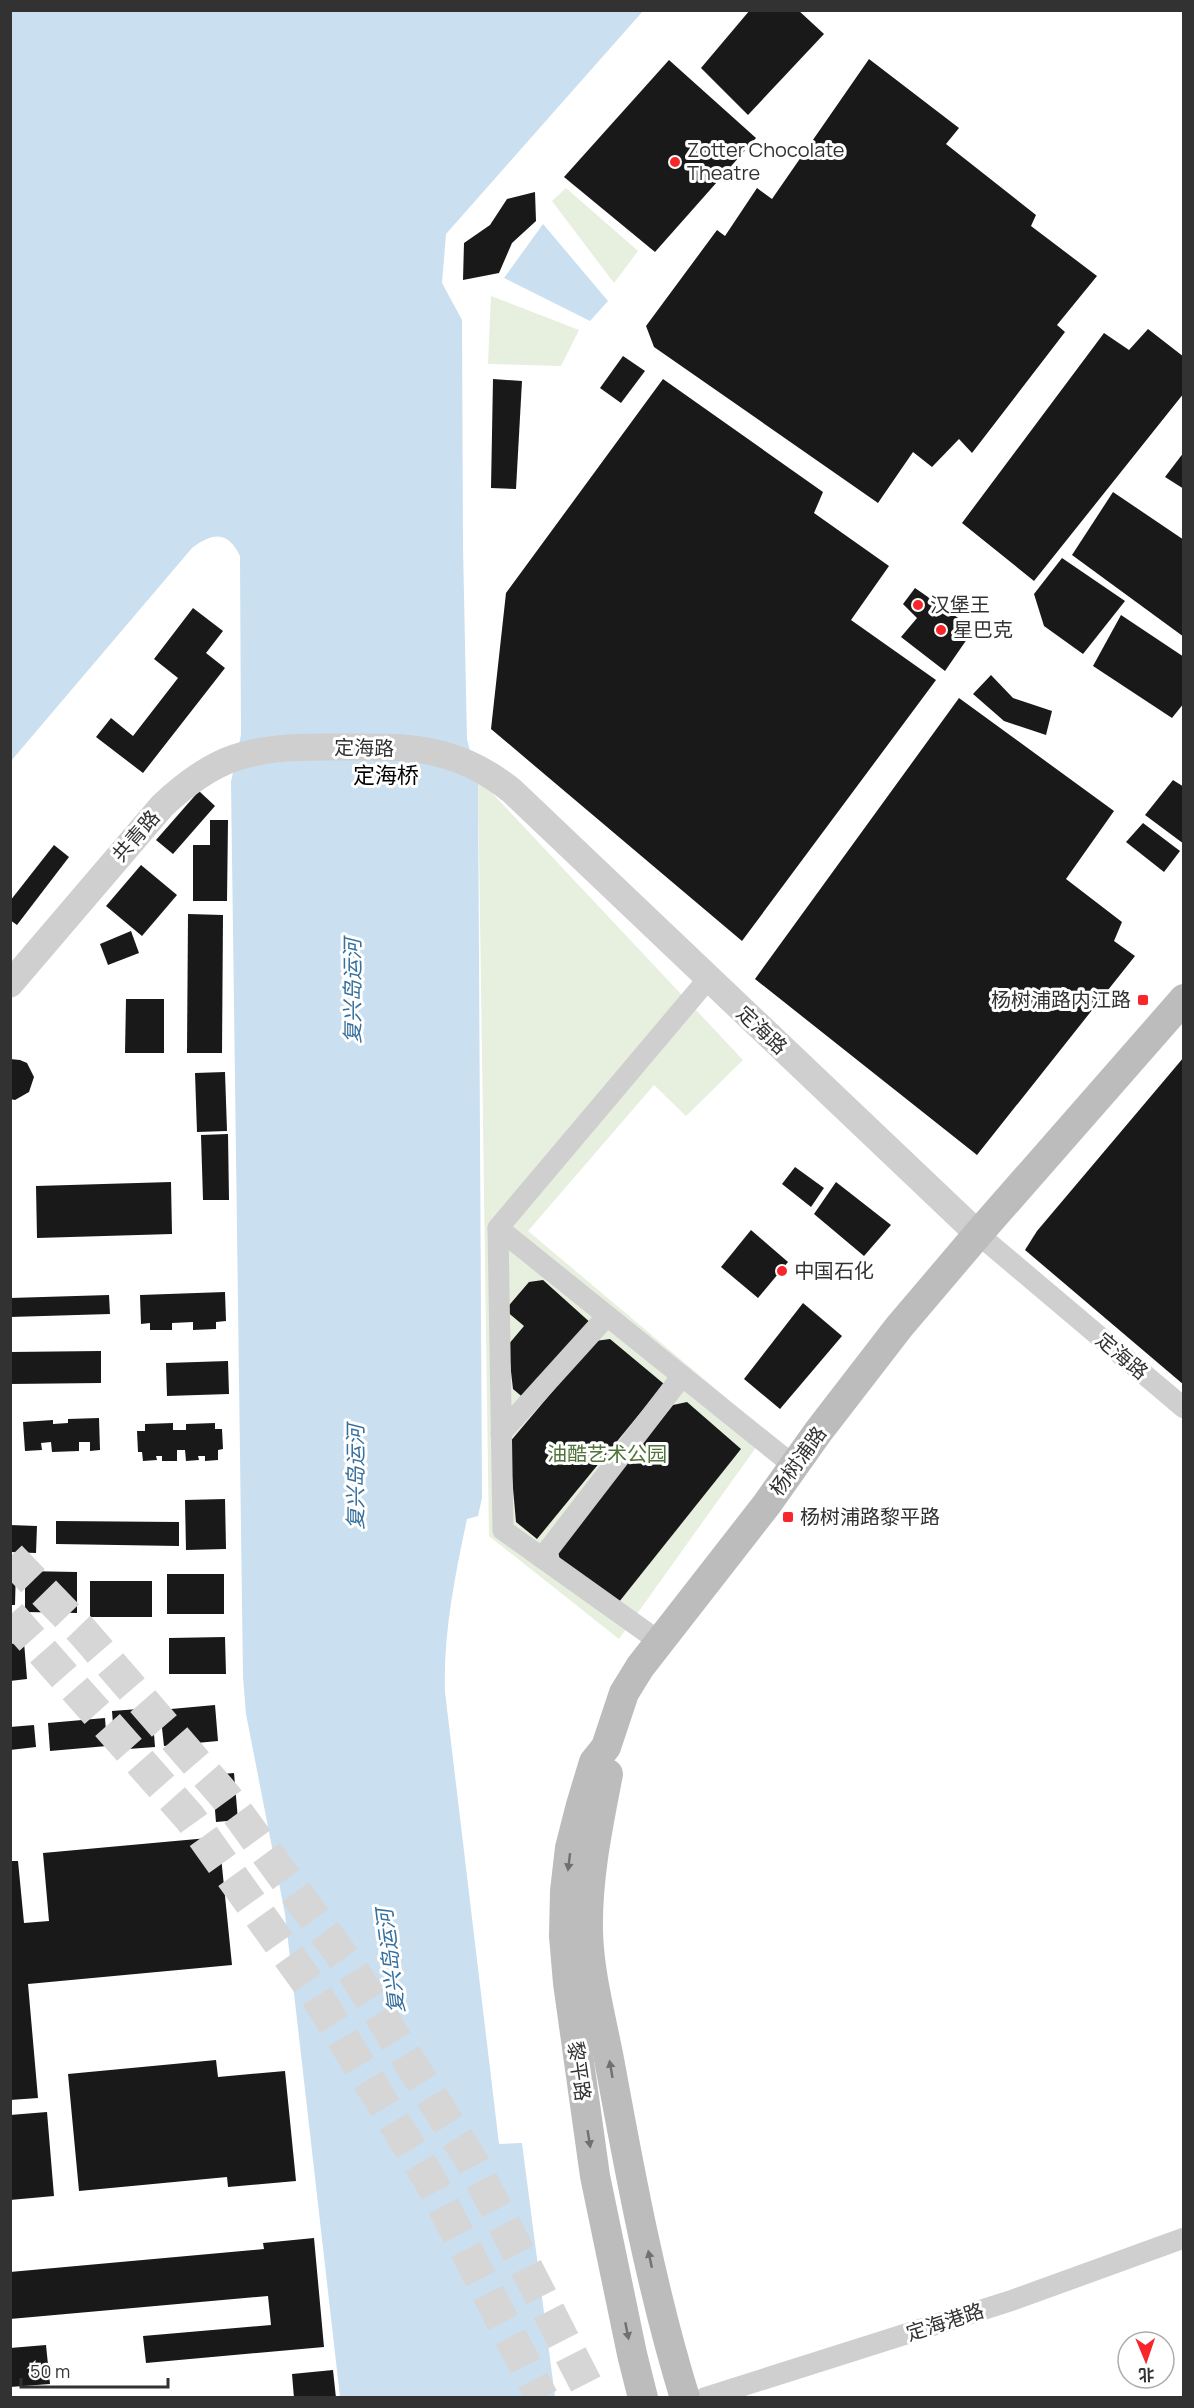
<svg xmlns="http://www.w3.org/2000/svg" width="1194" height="2408" viewBox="0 0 1194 2408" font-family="Manrope,'Noto Sans SC',sans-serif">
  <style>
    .green { fill: #e7efdf }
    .water { fill: #cadff0 }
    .building { fill: #191919 }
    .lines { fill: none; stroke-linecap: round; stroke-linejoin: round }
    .trunk-tunnel { stroke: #d6d6d6; stroke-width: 33; stroke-dasharray: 33 16; stroke-linecap: butt }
    .minor { stroke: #cfcfcf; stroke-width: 21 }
    .tertiary { stroke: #cfcfcf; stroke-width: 27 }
    .secondary { stroke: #bcbcbc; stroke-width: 30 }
    .oneway { fill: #707070 }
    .poi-dot { fill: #f6262a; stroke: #fff; stroke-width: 2 }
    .labels { text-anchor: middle; stroke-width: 6; stroke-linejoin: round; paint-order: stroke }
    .poi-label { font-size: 20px; fill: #323232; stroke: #fff; text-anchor: start }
    .street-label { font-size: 20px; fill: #323232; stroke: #fff }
    .park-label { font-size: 20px; fill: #517339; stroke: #fff }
    .water-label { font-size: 21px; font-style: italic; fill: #36709d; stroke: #fff }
    .quarter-label { font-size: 22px; fill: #000; stroke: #fff }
  </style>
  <rect width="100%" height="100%" fill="#fff"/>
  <!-- green -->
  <g class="green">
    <polygon points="566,188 638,251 614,283 552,201"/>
    <polygon points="491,296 579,330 561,366 488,364"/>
    <polygon points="478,778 743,1060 686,1116 654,1085 528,1231 767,1432 619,1639 489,1536"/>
  </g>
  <!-- water -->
  <g class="water">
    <path d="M11,11H643L446,234L442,283L462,320L463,547L467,740L478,778L482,1498L478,1516L467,1519C455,1575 443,1635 445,1692L499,2144L522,2143L555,2397H340L285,1914L246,1714L243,1677L231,782L241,735L240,556C228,531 213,532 192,548L11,761Z"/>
    <polygon points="543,224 608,301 590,321 504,278"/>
  </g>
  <!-- building -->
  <g class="building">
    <polygon points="750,10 798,10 824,34 748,115 701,68"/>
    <polygon points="869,59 959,128 946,144 1036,215 1031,226 1097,276 1057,325 1065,332 972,453 959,439 932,467 913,452 878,503 654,347 646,326 717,230 725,236 757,188 772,199"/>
    <polygon points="669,60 756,138 655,252 564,177"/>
    <polygon points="535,192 536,221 512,243 499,273 463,280 464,243 490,225 507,199"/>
    <polygon points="1148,329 1184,357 1184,393 1034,581 962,523 1104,333 1129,350"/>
    <polygon points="623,356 645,371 621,403 600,388"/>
    <polygon points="493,379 522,381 516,489 491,488"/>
    <polygon points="663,379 823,492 814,513 889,566 851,620 936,680 742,941 491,729 506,593"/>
    <polygon points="1184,452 1184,489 1165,477"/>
    <polygon points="1113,492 1184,540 1184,637 1072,555"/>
    <polygon points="1062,558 1125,601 1083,654 1044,626 1034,594"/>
    <polygon points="915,588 974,629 945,671 901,637 917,618 903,604"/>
    <polygon points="193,608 223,631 206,653 225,668 143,773 96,737 111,718 133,736 178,678 154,659"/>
    <polygon points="1121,615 1184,657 1184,703 1172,718 1093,666"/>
    <polygon points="991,675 1013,698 1052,711 1046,735 1004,721 973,694"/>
    <polygon points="959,698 1114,811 1066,879 1122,922 1114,941 1135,956 977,1155 755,979"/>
    <polygon points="1173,780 1184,787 1184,844 1145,815"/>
    <polygon points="199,791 215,806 173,854 156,840"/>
    <polygon points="210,820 228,820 227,901 193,901 193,845 210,845"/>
    <polygon points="1143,823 1180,851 1164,872 1126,842"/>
    <polygon points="54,845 69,857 17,925 10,920 10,901"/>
    <polygon points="141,865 177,895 142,936 106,906"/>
    <polygon points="188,914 223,915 222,1053 187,1053"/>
    <polygon points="131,931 139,953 108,965 100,944"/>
    <polygon points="126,999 164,999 164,1053 125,1053"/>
    <polygon points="1184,1057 1184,1385 1025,1250 1037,1231"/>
    <polygon points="10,1059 20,1060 27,1063 34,1077 29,1092 15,1100 10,1099"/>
    <polygon points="225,1072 227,1131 197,1132 195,1073"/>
    <polygon points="228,1134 229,1200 203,1200 201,1135"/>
    <polygon points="795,1167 824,1188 811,1207 782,1184"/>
    <polygon points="171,1182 172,1234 37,1238 36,1186"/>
    <polygon points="836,1182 891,1225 864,1256 814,1214"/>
    <polygon points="751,1230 788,1262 758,1298 721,1267"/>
    <polygon points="543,1280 593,1325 526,1400 513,1389 508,1345 524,1326 505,1310 529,1282"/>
    <polygon points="225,1292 226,1321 216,1322 216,1329 193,1330 193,1322 172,1323 172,1330 150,1330 150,1323 141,1324 140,1295"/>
    <polygon points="109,1295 110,1314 10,1317 10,1298"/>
    <polygon points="803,1303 842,1336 780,1409 744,1379"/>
    <polygon points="610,1339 664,1384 537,1539 516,1522 509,1443 595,1341"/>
    <polygon points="101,1351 101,1383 10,1384 10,1352"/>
    <polygon points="228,1361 229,1394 167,1396 166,1363"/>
    <polygon points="687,1402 741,1449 619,1602 560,1561 557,1547 673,1405"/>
    <polygon points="99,1418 100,1450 90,1451 90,1442 79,1442 79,1451 52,1452 51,1442 41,1443 42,1450 25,1451 23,1422 53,1420 53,1424 68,1423 68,1419"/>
    <polygon points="173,1423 173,1430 186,1430 186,1424 215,1423 215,1429 222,1429 223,1449 218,1450 218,1460 205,1461 205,1456 198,1456 199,1460 186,1461 185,1450 177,1450 177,1461 162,1461 162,1456 156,1456 157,1460 143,1461 142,1452 138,1452 137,1431 145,1431 145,1424"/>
    <polygon points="225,1499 226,1549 186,1550 185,1500"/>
    <polygon points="56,1521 179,1522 179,1546 56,1544"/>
    <polygon points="10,1525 37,1526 36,1553 10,1552"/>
    <polygon points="10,1566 16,1566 15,1605 10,1605"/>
    <polygon points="25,1571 77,1572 77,1613 25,1612"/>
    <rect x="167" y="1574" width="57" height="40"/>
    <rect x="90" y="1581" width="62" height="36"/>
    <polygon points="225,1637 226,1674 169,1674 169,1638"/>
    <polygon points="24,1642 27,1679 10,1681 10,1644"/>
    <polygon points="215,1705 218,1741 164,1746 160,1710"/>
    <polygon points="152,1708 155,1747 115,1750 112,1711"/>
    <polygon points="105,1718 107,1746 50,1751 48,1723"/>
    <polygon points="34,1725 36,1747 10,1750 10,1727"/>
    <polygon points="234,1773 238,1820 216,1822 212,1775"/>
    <polygon points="219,1837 232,1965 28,1984 38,2098 10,2100 10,1861 18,1861 24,1923 49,1921 43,1853"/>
    <polygon points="216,2060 218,2077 285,2071 296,2181 228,2187 227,2177 79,2191 68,2074"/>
    <polygon points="47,2112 54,2196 10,2200 10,2115"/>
    <polygon points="314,2238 324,2347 146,2363 143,2336 271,2325 268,2296 10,2319 10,2272 264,2249 263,2243"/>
    <polygon points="46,2345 50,2384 10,2387 10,2348"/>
    <polygon points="333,2370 336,2398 294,2398 292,2374"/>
  </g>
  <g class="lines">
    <!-- trunk-tunnel -->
    <g class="trunk-tunnel">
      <polyline points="10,1557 82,1631 225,1796 351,1968 471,2160 593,2398"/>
      <polyline points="10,1615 190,1818 313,1990 430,2180 542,2398"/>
    </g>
    <!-- minor -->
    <g class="minor">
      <polyline points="498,1228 794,1466"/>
      <polyline points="978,1234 1184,1408"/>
      <polyline points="501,1433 607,1316"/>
      <polyline points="542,1558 682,1376"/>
      <polyline points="660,1642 503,1530 498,1228 708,979"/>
      <polyline points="704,2398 1010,2301 1184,2238"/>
    </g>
    <!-- tertiary -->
    <path class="tertiary" d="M10,984L162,806C183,786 206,768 234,758C273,745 312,747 352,747C383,747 414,746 444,755C470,762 491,774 512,791L978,1234"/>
    <!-- secondary -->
    <g class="secondary">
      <path d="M608,1774C598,1826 587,1877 588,1931C589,1977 603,2024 611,2070C631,2179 652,2291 685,2398"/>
      <polyline points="643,2398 632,2354 595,2176 568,1983 564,1936 565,1891 570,1848 581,1805 594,1762 606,1747 624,1693 640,1667 767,1504 818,1432 899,1327 978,1234 1184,999"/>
    </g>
  </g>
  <!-- one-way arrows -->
  <defs><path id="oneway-solid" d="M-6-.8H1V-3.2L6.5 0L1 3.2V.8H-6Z" transform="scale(1.5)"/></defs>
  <g class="oneway">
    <use href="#oneway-solid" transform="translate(569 1862) rotate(97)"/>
    <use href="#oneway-solid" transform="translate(611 2069) rotate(-100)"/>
    <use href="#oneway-solid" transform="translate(589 2139) rotate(81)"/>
    <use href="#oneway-solid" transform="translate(650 2259) rotate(-102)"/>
    <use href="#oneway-solid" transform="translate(627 2331) rotate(79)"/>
  </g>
  <!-- markers -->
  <g class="poi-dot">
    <circle cx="675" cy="162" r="6"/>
    <circle cx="918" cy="605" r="6"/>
    <circle cx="941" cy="630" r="6"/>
    <rect x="1137" y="994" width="12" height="12" rx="3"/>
    <circle cx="782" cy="1271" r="6"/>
    <rect x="782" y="1511" width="12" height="12" rx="3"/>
  </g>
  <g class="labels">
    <!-- poi labels -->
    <g class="poi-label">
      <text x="687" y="157">Zotter Chocolate<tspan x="687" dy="23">Theatre</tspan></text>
      <text x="930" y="612">汉堡王</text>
      <text x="953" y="637">星巴克</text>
      <text x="1131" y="1007" text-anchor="end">杨树浦路内江路</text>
      <text x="794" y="1278">中国石化</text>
      <text x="800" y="1524">杨树浦路黎平路</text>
    </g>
    <!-- street labels -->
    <g class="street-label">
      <text transform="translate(364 748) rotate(1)" y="7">定海路</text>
      <text transform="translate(136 836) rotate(-49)" y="7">共青路</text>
      <text transform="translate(762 1030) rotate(43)" y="7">定海路</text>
      <text transform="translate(1122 1356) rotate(40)" y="7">定海路</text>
      <text transform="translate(798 1461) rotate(-54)" y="7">杨树浦路</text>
      <text transform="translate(579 2071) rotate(82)" y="7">黎平路</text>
      <text transform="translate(945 2322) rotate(-18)" y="7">定海港路</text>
    </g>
    <!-- park labels -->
    <g class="park-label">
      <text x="607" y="1461">油酷艺术公园</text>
    </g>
    <!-- water labels -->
    <g class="water-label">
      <text transform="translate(353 991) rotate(-90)" y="7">复兴岛运河</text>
      <text transform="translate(356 1477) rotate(-90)" y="7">复兴岛运河</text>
      <text transform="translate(391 1961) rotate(-97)" y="7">复兴岛运河</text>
    </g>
    <!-- quarter labels -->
    <g class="quarter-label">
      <text x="386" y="783">定海桥</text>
    </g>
  </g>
  <!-- border -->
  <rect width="1194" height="2408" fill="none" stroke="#323232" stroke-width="24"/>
  <!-- north arrow -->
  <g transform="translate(1146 2360) rotate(178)"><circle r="28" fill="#ffffff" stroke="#adadad" stroke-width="1.5"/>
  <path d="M0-4.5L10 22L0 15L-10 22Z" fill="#f6262a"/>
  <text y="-9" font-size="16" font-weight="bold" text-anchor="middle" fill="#323232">北</text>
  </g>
  <!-- scale -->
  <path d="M21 2378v9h147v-9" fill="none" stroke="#323232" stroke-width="3"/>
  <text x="30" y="2378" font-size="18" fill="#323232" stroke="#ffffff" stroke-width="4.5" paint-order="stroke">50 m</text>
</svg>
